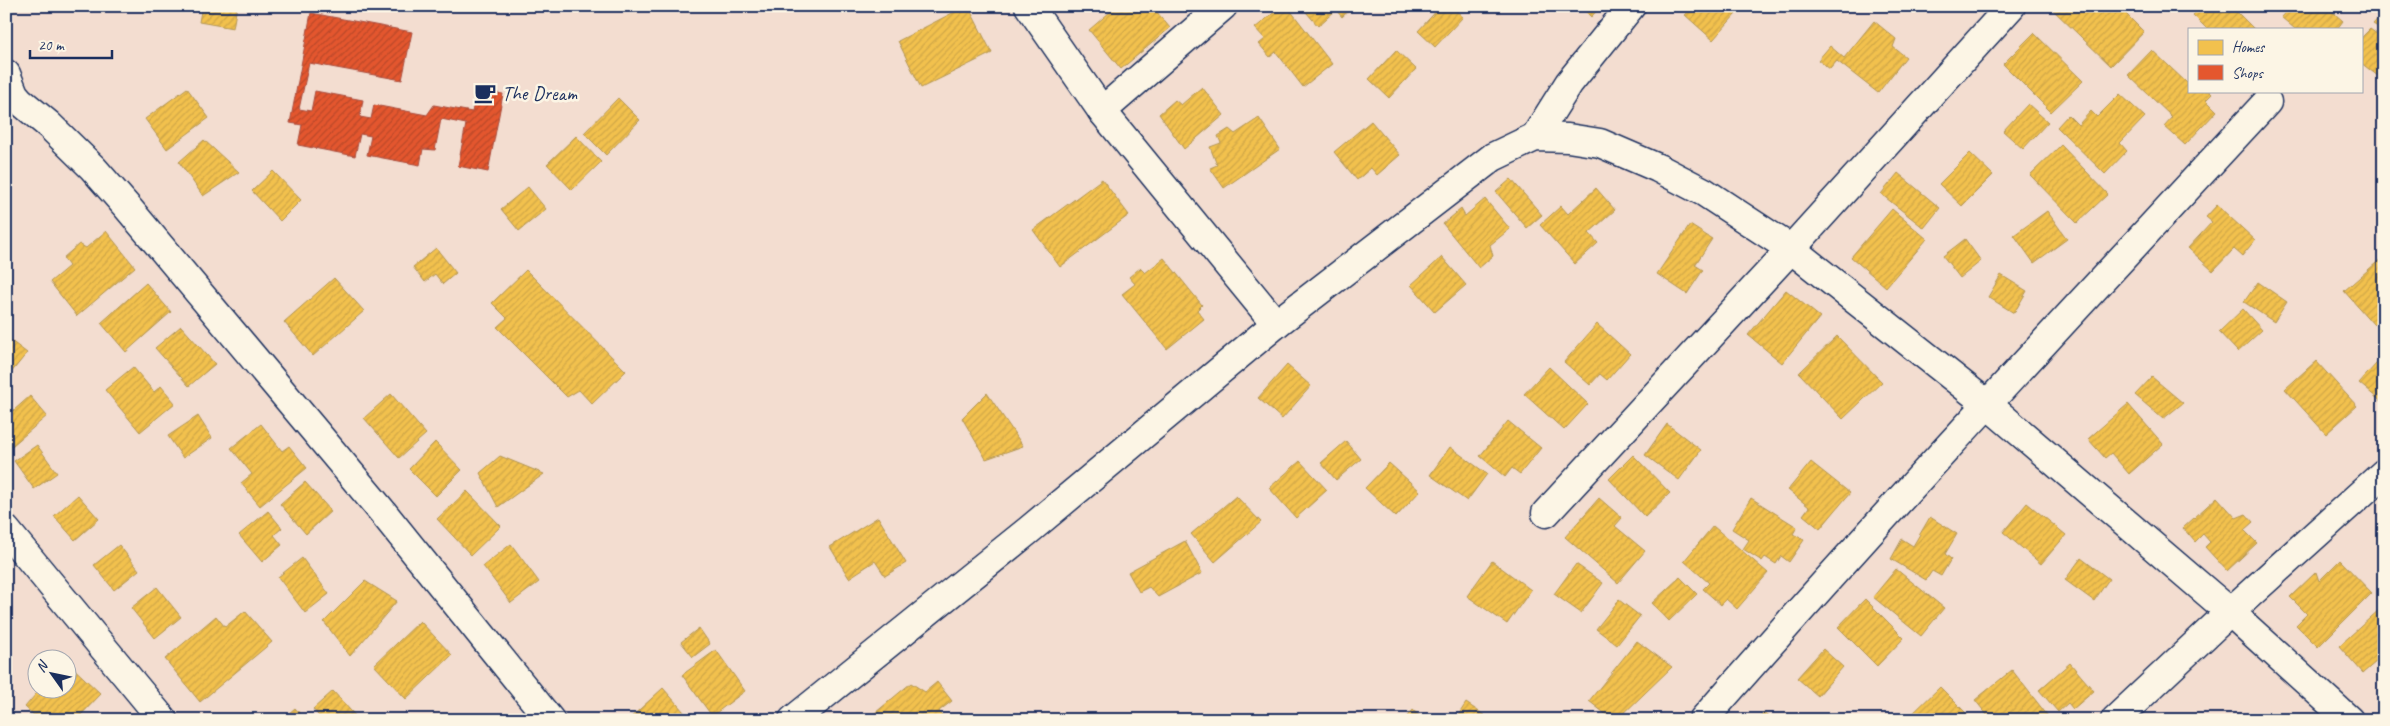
<svg xmlns="http://www.w3.org/2000/svg" width="2390" height="726" viewBox="0 0 2390 726" font-family="Caveat,sans-serif">
  <style>
    .homes { fill: url(#homes-hatch); stroke: #b29553 }
    .shops { fill: url(#shops-hatch); stroke: #a84b3c }
    .lines { fill: none; stroke-linecap: round; stroke-linejoin: round }
    .minor-casing { stroke: #1b2f5e; stroke-width: 31 }
    .minor { stroke: #fcf5e5; stroke-width: 28 }
    .labels { text-anchor: middle; stroke-width: 5; stroke-linejoin: round; paint-order: stroke }
    .poi-label { font-size: 20px; fill: #1b2f5e; stroke: #fcf5e5; text-anchor: start }
  </style>
  <defs>
    <pattern id="homes-hatch" width="6" height="6" patternUnits="userSpaceOnUse" patternTransform="scale(1.25)"><rect width="6" height="6" fill="#f2c14e"/><path d="M-1 1l2-2M0 6l6-6M5 7l2-2" fill="none" stroke="#cfa646"/></pattern>
    <pattern id="shops-hatch" width="6" height="6" patternUnits="userSpaceOnUse" patternTransform="scale(1.25)"><rect width="6" height="6" fill="#e4572e"/><path d="M-1 1l2-2M0 6l6-6M5 7l2-2" fill="none" stroke="#b8482a"/></pattern>
  </defs>
  <rect width="100%" height="100%" fill="#f3ddd0"/>
  <filter id="ink" filterUnits="userSpaceOnUse"><feTurbulence type="fractalNoise" baseFrequency=".02" numOctaves="2"/><feDisplacementMap in="SourceGraphic" scale="10" xChannelSelector="R" yChannelSelector="G"/><feConvolveMatrix kernelMatrix="1 2 1 2 8 2 1 2 1" color-interpolation-filters="sRGB"/></filter>
  <g filter="url(#ink)">
    <!-- homes -->
    <g class="homes">
      <polygon points="202,6 237,6 233,28 199,22"/>
      <polygon points="966,6 968,6 992,53 921,88 898,41"/>
      <polygon points="1117,6 1152,6 1170,28 1121,69 1089,30"/>
      <polygon points="1282,6 1287,6 1332,64 1303,87 1276,52 1270,57 1259,44 1265,39 1255,28"/>
      <polygon points="1301,6 1354,6 1342,17 1336,10 1318,26"/>
      <polygon points="1441,6 1451,6 1463,17 1435,47 1418,31"/>
      <polygon points="1580,6 1601,6 1591,17"/>
      <polygon points="1693,6 1743,6 1713,40 1685,15"/>
      <polygon points="2118,6 2144,32 2111,66 2050,7"/>
      <polygon points="2201,6 2231,6 2254,29 2207,29 2193,15"/>
      <polygon points="2291,6 2326,6 2343,21 2337,29 2295,29 2281,17"/>
      <polygon points="2384,12 2384,31 2373,24"/>
      <polygon points="1874,21 1896,39 1893,47 1906,57 1878,93 1837,61 1830,69 1818,60 1830,46 1844,58"/>
      <polygon points="2370,29 2384,39 2384,71 2378,76 2361,63 2361,38"/>
      <polygon points="2034,33 2083,81 2051,112 2003,64"/>
      <polygon points="1396,50 1416,69 1389,98 1369,79"/>
      <polygon points="2152,50 2187,83 2189,82 2189,91 2209,91 2212,94 2206,100 2217,111 2185,145 2164,126 2172,117 2128,75"/>
      <polygon points="1202,87 1224,115 1184,149 1159,114 1175,100 1181,105"/>
      <polygon points="187,88 209,118 167,149 145,119"/>
      <polygon points="2120,94 2145,117 2120,143 2127,151 2105,174 2057,127 2068,115 2078,125 2091,111 2097,117"/>
      <polygon points="618,98 640,120 606,155 584,133"/>
      <polygon points="2028,104 2048,122 2023,149 2003,131"/>
      <polygon points="1259,118 1280,149 1224,188 1210,168 1217,165 1210,147 1221,143 1218,136 1229,129 1235,134"/>
      <polygon points="1371,121 1400,155 1377,175 1371,168 1357,180 1334,152"/>
      <polygon points="576,136 601,162 572,190 547,164"/>
      <polygon points="204,140 239,172 203,196 179,162"/>
      <polygon points="2061,145 2108,194 2077,223 2030,175"/>
      <polygon points="1970,153 1993,175 1962,206 1939,184"/>
      <polygon points="273,171 301,200 280,221 252,191"/>
      <polygon points="1898,173 1940,208 1924,228 1881,194"/>
      <polygon points="1102,179 1129,215 1060,267 1033,230"/>
      <polygon points="1511,179 1542,215 1527,228 1496,192"/>
      <polygon points="528,187 546,209 519,231 501,209"/>
      <polygon points="1596,188 1615,210 1589,233 1598,243 1575,264 1540,225 1561,206 1568,214"/>
      <polygon points="1485,199 1510,229 1490,245 1493,256 1479,268 1443,224 1461,209 1465,216"/>
      <polygon points="2217,205 2255,240 2242,256 2234,249 2213,271 2188,248 2212,222 2206,217"/>
      <polygon points="1892,209 1927,239 1886,287 1851,257"/>
      <polygon points="2047,211 2067,239 2034,263 2014,235"/>
      <polygon points="1690,225 1712,239 1695,265 1703,270 1687,294 1657,274"/>
      <polygon points="106,231 135,267 77,316 50,282 69,266 63,258 79,244 86,248"/>
      <polygon points="1965,239 1981,261 1960,278 1943,256"/>
      <polygon points="436,248 456,273 443,284 435,274 425,282 413,267"/>
      <polygon points="2384,256 2384,316 2374,325 2344,291"/>
      <polygon points="1442,257 1466,285 1435,312 1411,285"/>
      <polygon points="1164,258 1202,305 1197,310 1204,319 1167,349 1122,294 1135,284 1129,277 1140,268 1145,273"/>
      <polygon points="526,270 626,371 592,404 579,390 567,397 497,327 507,318 492,303"/>
      <polygon points="2001,275 2027,291 2014,313 1988,297"/>
      <polygon points="334,278 364,311 313,356 284,322"/>
      <polygon points="2258,282 2287,302 2274,322 2244,302"/>
      <polygon points="146,283 171,312 126,352 101,323"/>
      <polygon points="1786,290 1820,317 1782,363 1748,335"/>
      <polygon points="2243,309 2262,330 2238,352 2219,332"/>
      <polygon points="1597,324 1630,354 1607,380 1600,374 1590,385 1564,362"/>
      <polygon points="181,326 215,364 189,386 155,348"/>
      <polygon points="1837,336 1882,382 1843,419 1799,373"/>
      <polygon points="6,337 27,353 6,379"/>
      <polygon points="2384,355 2384,404 2359,383"/>
      <polygon points="2316,361 2357,406 2326,434 2285,389"/>
      <polygon points="1287,365 1311,386 1282,419 1258,398"/>
      <polygon points="133,367 154,392 161,386 175,403 140,432 105,390"/>
      <polygon points="1549,367 1588,404 1564,430 1524,394"/>
      <polygon points="2152,377 2183,403 2163,419 2135,395"/>
      <polygon points="987,393 1023,446 986,459 962,418"/>
      <polygon points="391,394 426,434 399,458 364,418"/>
      <polygon points="30,396 47,416 6,451 6,403 13,411"/>
      <polygon points="2128,404 2163,444 2129,474 2111,453 2105,458 2088,439"/>
      <polygon points="198,416 212,438 183,458 168,436"/>
      <polygon points="1508,421 1541,448 1520,474 1512,468 1505,477 1480,456"/>
      <polygon points="261,424 282,451 289,446 307,468 260,506 241,483 252,474 231,448"/>
      <polygon points="1667,424 1701,450 1679,480 1645,455"/>
      <polygon points="1346,441 1361,459 1336,480 1321,463"/>
      <polygon points="435,442 462,470 436,496 409,469"/>
      <polygon points="37,445 57,473 34,489 14,461"/>
      <polygon points="1450,447 1487,474 1467,501 1430,475"/>
      <polygon points="1633,455 1670,493 1645,517 1609,479"/>
      <polygon points="500,456 544,474 498,507 480,473"/>
      <polygon points="1300,461 1327,490 1296,518 1269,488"/>
      <polygon points="1811,462 1850,493 1820,529 1803,515 1809,507 1788,490"/>
      <polygon points="1389,463 1420,491 1396,517 1365,488"/>
      <polygon points="305,482 331,511 306,534 280,504"/>
      <polygon points="467,491 501,526 471,555 437,519"/>
      <polygon points="78,495 99,519 75,540 54,516"/>
      <polygon points="1236,496 1261,522 1215,562 1191,534"/>
      <polygon points="2217,497 2236,518 2246,514 2253,522 2244,530 2257,543 2227,571 2205,547 2210,542 2203,534 2195,542 2183,528"/>
      <polygon points="1599,498 1622,518 1615,526 1645,551 1618,583 1565,537"/>
      <polygon points="1751,498 1797,527 1793,534 1804,540 1789,562 1781,556 1776,564 1765,557 1762,561 1743,549 1749,540 1732,529"/>
      <polygon points="2027,503 2066,535 2041,564 2003,532"/>
      <polygon points="268,511 282,528 274,535 282,545 262,562 239,535"/>
      <polygon points="878,517 906,563 885,576 875,561 849,578 830,547"/>
      <polygon points="1930,517 1957,534 1945,554 1951,559 1941,576 1932,571 1926,580 1891,559 1902,539 1913,546"/>
      <polygon points="1713,526 1768,573 1737,609 1726,599 1721,605 1703,589 1709,583 1684,561"/>
      <polygon points="1185,541 1202,573 1158,597 1149,587 1139,592 1128,572"/>
      <polygon points="511,544 539,582 511,603 483,566"/>
      <polygon points="119,545 139,570 114,590 94,565"/>
      <polygon points="302,558 329,594 305,613 278,577"/>
      <polygon points="2081,558 2109,579 2094,601 2065,580"/>
      <polygon points="2340,560 2372,593 2318,647 2296,625 2307,614 2290,597 2316,572 2319,581"/>
      <polygon points="1492,561 1531,590 1507,624 1467,596"/>
      <polygon points="1576,564 1603,583 1581,613 1554,594"/>
      <polygon points="1896,569 1944,608 1921,636 1873,597"/>
      <polygon points="1680,577 1697,594 1669,621 1652,603"/>
      <polygon points="365,581 397,601 350,656 324,622"/>
      <polygon points="157,587 181,617 155,638 131,608"/>
      <polygon points="1865,599 1904,638 1877,666 1838,627"/>
      <polygon points="1619,600 1640,616 1617,645 1596,629"/>
      <polygon points="2380,609 2384,613 2384,655 2363,673 2339,646"/>
      <polygon points="245,611 272,642 200,702 165,659 216,616 225,627"/>
      <polygon points="420,621 452,655 406,699 374,665"/>
      <polygon points="699,628 710,644 693,657 681,642"/>
      <polygon points="1637,641 1672,667 1617,720 1613,720 1589,701"/>
      <polygon points="1823,649 1843,667 1818,696 1797,678"/>
      <polygon points="716,650 745,691 712,716 682,675"/>
      <polygon points="68,663 101,694 76,720 39,720 25,707 41,688 68,688"/>
      <polygon points="2070,663 2094,691 2073,709 2068,703 2058,712 2039,690"/>
      <polygon points="2012,670 2051,720 1991,720 1975,700"/>
      <polygon points="937,682 952,701 939,711 946,720 871,720 869,718 911,683 925,692"/>
      <polygon points="1940,687 1973,720 1907,719"/>
      <polygon points="663,688 691,720 628,720"/>
      <polygon points="333,691 359,720 322,720 313,709"/>
      <polygon points="1466,703 1484,715 1481,720 1455,720"/>
      <polygon points="295,708 305,720 281,720"/>
      <polygon points="1413,710 1424,720 1405,720"/>
      <polygon points="1763,713 1773,720 1758,720"/>
    </g>
    <!-- shops -->
    <polygon class="shops" points="311,13 412,32 402,80 309,63 299,109 311,111 315,91 363,100 360,117 371,119 374,105 427,115 434,105 472,112 477,90 503,94 488,172 458,166 466,124 441,119 435,150 423,149 420,165 367,155 371,136 360,134 355,156 298,145 302,125 290,123"/>
    <g class="lines">
      <!-- minor casing -->
      <g class="minor-casing">
        <g id="minor">
          <polyline points="1029,6 1102,111 1276,324"/>
          <polyline points="6,74 14,94 20,101 49,125 93,168 128,208 381,510 550,720"/>
          <polyline points="1102,111 1223,6"/>
          <polyline points="1535,137 1569,83 1631,6"/>
          <polyline points="1546,513 1791,249 2011,6"/>
          <polyline points="6,530 163,720"/>
          <polyline points="793,720 1029,530 1276,324 1493,157 1535,137 1568,138 1600,143 1658,168 1704,192 1791,249 1987,404 2230,612 2349,720"/>
          <path d="M1703,720C1887,510 2077,307 2267,102"/>
          <polyline points="2115,720 2230,612 2384,473"/>
        </g>
      </g>
      <!-- minor -->
      <use href="#minor" class="minor"/>
    </g>
  </g>
  <!-- icons -->
  <defs>
    <g id="cafe-bare" transform="scale(1.725)"><path d="M-5.5-4.5H6V0H3Q3 3.5 0 3.5H-2.5Q-5.5 3.5-5.5 0ZM3-3.2v2h1.7v-2ZM-6 4.5H4V6H-6Z" fill="#1b2f5e" stroke="#fcf5e5" stroke-width="2.5" paint-order="stroke"/></g>
  </defs>
  <g fill-rule="evenodd">
    <use href="#cafe-bare" x="485" y="93"/>
  </g>
  <g class="labels">
    <!-- poi labels -->
    <g class="poi-label">
      <text x="502" y="100">The Dream</text>
    </g>
  </g>
  <!-- margin -->
  <rect width="2390" height="726" fill="none" stroke="#fcf5e5" stroke-width="25"/>
  <rect x="12" y="12" width="2365" height="701" fill="none" stroke="#1b2f5e" stroke-width="2" filter="url(#ink)"/>
  <!-- legend -->
  <rect x="2188" y="28" width="175" height="65" fill="#fcf5e5" stroke="#a2a6af"/>
  <rect x="2198" y="40" width="25" height="15" fill="#f2c14e" stroke="#a2a6af"/>
  <text x="2232" y="52" font-size="15" fill="#1b2f5e">Homes</text>
  <rect x="2198" y="65" width="25" height="15" fill="#e4572e" stroke="#a2a6af"/>
  <text x="2232" y="78" font-size="15" fill="#1b2f5e">Shops</text>
  <!-- north arrow -->
  <g transform="translate(52 674) rotate(303)"><circle r="24" fill="#fcf5e5" stroke="#a2a6af"/>
  <path d="M0-4L9 19L0 12L-9 19Z" fill="#1b2f5e"/>
  <text y="-8" font-size="14" font-weight="bold" text-anchor="middle" fill="#1b2f5e">N</text>
  </g>
  <!-- scale -->
  <path d="M30 50v8h82v-8" fill="none" stroke="#1b2f5e" stroke-width="2.5"/>
  <text x="38" y="50" font-size="15" fill="#1b2f5e" stroke="#fcf5e5" stroke-width="4" paint-order="stroke">20 m</text>
</svg>
